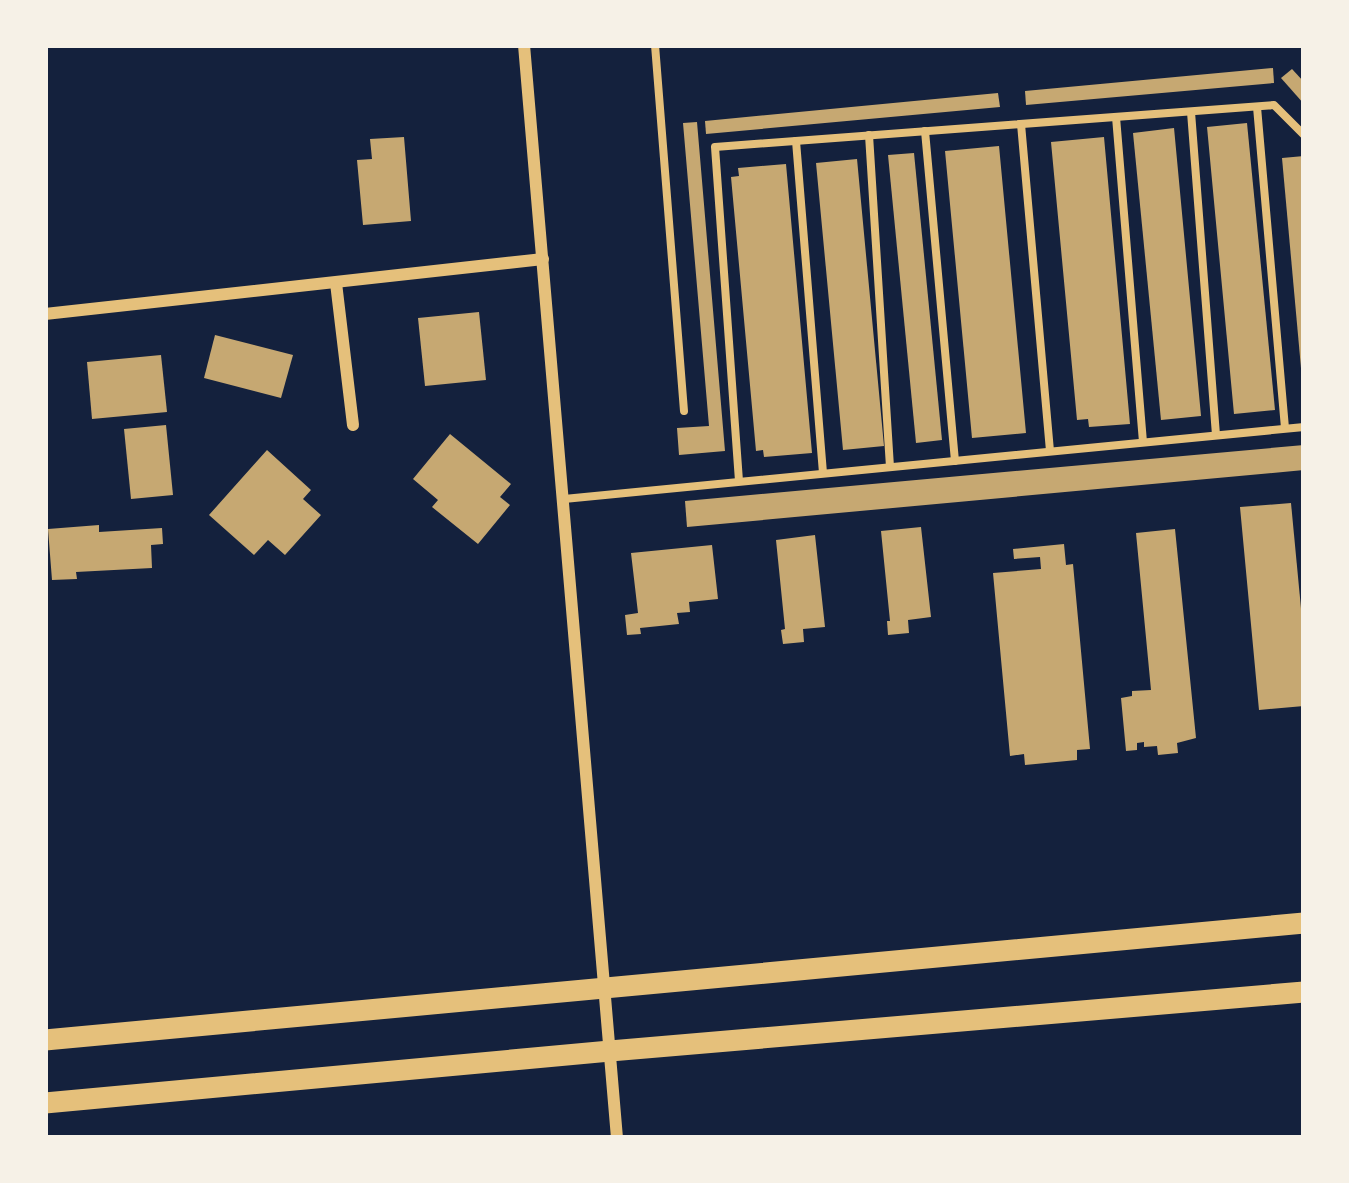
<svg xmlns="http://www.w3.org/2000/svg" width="1349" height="1183" viewBox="0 0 1349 1183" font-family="Inter,sans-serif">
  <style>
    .building { fill: #c6a872 }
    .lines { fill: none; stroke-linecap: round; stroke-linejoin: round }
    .service { stroke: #e5c07b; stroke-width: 8 }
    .minor { stroke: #e5c07b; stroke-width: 12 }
    .primary { stroke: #e5c07b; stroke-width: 21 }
  </style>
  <rect width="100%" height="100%" fill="#14213d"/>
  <!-- building -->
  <g class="building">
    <polygon points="1273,68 1274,83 1026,105 1025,91"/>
    <polygon points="1292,69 1304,82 1304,104 1281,78"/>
    <polygon points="998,93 1000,107 706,134 705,121"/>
    <polygon points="697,122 725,451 679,455 677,428 709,426 683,123"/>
    <polygon points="1247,123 1275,410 1234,414 1207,127"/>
    <polygon points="1174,128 1201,416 1161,420 1133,133"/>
    <polygon points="404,137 411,221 363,225 357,160 372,159 370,139"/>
    <polygon points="1104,137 1130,424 1089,427 1088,419 1077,420 1051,142"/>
    <polygon points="999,146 1026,433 972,438 945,151"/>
    <polygon points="914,153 942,440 916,443 888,155"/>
    <polygon points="1304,156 1304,368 1301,368 1282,158"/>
    <polygon points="857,159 884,446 843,450 816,163"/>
    <polygon points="786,164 812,453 764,457 763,450 756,451 731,177 739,176 738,168"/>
    <polygon points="479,312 486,380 425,386 418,318"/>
    <polygon points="215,335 293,355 281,398 204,378"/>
    <polygon points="161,355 167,412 92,419 87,362"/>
    <polygon points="166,425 173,495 131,499 124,429"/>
    <polygon points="450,434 511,484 500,497 510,505 478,544 432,507 438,500 413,479"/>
    <polygon points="1304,445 1304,470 687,527 685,501"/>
    <polygon points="267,450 311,490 303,499 321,515 285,555 268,540 254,555 209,515"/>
    <polygon points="1291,503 1304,640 1304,706 1259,710 1240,507"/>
    <polygon points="99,525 99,532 162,528 163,544 151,545 152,568 76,572 77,579 52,580 48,529"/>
    <polygon points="921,527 931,617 908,620 909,633 888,635 887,621 890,621 881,531"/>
    <polygon points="1175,529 1196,738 1177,743 1178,753 1158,755 1157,746 1144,747 1144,742 1137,743 1137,750 1126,751 1121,698 1132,696 1132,691 1151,690 1136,533"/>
    <polygon points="815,535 825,627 803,629 804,642 783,644 781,630 785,629 776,540"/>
    <polygon points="1064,544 1066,565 1073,564 1090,749 1077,750 1077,760 1025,765 1024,754 1010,756 993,573 1041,569 1040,557 1014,559 1013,549"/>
    <polygon points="712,545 718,599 689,602 690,612 677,613 679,624 640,628 641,634 627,635 625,615 638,613 631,553"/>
  </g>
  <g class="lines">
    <!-- service -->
    <g class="service">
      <polyline points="655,45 684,411"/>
      <polyline points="1257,107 1285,428"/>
      <polyline points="1191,112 1216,435"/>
      <polyline points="1116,117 1143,442"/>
      <polyline points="1021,124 1050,451"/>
      <polyline points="925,131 955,461"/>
      <polyline points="869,135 890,467"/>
      <polyline points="796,141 823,473"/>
      <polyline points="739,481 715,147 1274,105 1304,135"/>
      <polyline points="564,499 1304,427"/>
    </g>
    <!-- minor -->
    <g class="minor">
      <polyline points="524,45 617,1138"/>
      <polyline points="336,283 353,425"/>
      <polyline points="45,314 543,259"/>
    </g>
    <!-- primary -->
    <g class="primary">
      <polyline points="45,1040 1304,923"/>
      <polyline points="45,1103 610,1051 1304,992"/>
    </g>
  </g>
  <!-- border -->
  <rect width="1349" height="1183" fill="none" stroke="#f6f1e7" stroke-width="96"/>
</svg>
